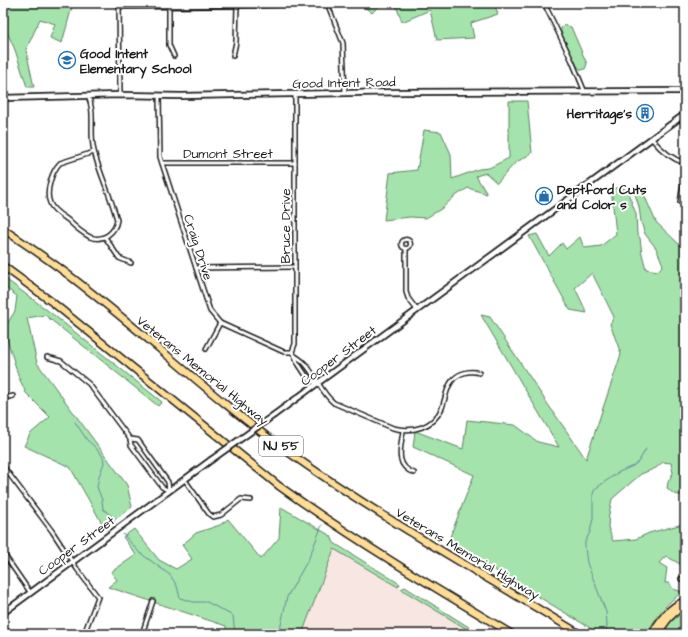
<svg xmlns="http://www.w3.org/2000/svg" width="688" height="637" viewBox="0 0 688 637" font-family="'Architects Daughter',sans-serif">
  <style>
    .built { fill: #f7e6e1 }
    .green { fill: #a4e3ab; stroke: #608064 }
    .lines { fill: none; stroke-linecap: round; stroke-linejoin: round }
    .stream { stroke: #64879e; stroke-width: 1 }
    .minor-casing { stroke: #1c1c1c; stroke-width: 6 }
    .secondary-casing { stroke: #1c1c1c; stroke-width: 8 }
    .motorway-casing { stroke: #1c1c1c; stroke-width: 9 }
    .minor { stroke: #fff; stroke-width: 3 }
    .secondary { stroke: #fff; stroke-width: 4.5 }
    .motorway { stroke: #ffdd96; stroke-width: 6 }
    .secondary-bridge-casing { stroke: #1c1c1c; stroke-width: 8; stroke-linecap: butt }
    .secondary-bridge { stroke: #fff; stroke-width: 4.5 }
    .labels { text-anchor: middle; stroke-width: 4; stroke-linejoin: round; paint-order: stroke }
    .shield { fill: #fff; stroke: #606060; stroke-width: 1 }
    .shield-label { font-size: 12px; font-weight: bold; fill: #1c1c1c }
    .poi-label { font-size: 13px; font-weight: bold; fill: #1c1c1c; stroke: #fff; text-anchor: start }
    .street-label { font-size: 13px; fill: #1c1c1c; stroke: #fff }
  </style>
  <rect width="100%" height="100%" fill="#fff"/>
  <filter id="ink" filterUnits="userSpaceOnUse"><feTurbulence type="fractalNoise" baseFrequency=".025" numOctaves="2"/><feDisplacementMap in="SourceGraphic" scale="8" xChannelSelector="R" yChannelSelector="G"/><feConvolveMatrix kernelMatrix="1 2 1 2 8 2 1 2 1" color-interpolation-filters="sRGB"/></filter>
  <g filter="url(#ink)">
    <!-- built -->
    <polygon class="built" points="334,548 398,587 475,634 302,634"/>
    <!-- green -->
    <g class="green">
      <polygon points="3,3 73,3 62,43 50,38 55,24 40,19 26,50 34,87 27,87 15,50 3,23"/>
      <polygon points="359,3 382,3 372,13"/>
      <polygon points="395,3 494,3 498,14 471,23 474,38 437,40 430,10 402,22"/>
      <polygon points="564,25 571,27 587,64 585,69 581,70 577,66 561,32 561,28"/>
      <polygon points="509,101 527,101 532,153 515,163 497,183 486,173 476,176 487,194 468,188 454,197 441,209 426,218 410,217 384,220 390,173 417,170 424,130 441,132 451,154 452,179 479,169 489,168 509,158"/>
      <path d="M611,188H623L627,190L636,214L637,234L640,238L642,254L646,269L658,271L663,265L656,248L645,234L641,222L639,207L634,191L642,190L656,222L683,248L685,247V496L674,494L667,488L668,482L673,473L671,463L663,462L656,468L641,474L612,499L609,514L608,527L613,541L636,539L649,533L679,525L685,522V567L666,556L659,563L667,568L665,583H669L673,589L683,592C665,604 657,615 647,634H600L448,542L474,475L413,447L415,431L463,449L467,420L515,425L538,442L559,447L481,315L490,317L547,403L586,459L621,354L610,324L614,317L592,273L575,288L587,313L570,310L529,236L537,234L549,256L562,243L566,249L580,237L584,248L601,246L616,234Z"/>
      <polygon points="3,277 55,316 162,402 158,406 45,315 27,318 37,363 127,485 132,507 104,527 70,467 24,446 30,434 50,417 26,393 19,378 4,329 15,311 17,296 3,286"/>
      <polygon points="281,507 331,536 334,543 400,584 398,587 334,549 302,634 226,634 226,626 108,587 117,580 111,572 136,555 123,537 134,529 159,560 176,569 192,559 182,545 196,533 220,525 228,519 261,559 279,538"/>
      <polygon points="405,587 480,634 475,634 401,589"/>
      <polygon points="685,611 685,634 662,634 669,623"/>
    </g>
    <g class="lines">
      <!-- stream -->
      <g class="stream">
        <polyline points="75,422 87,440 95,447 103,457 104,463 99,476 97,487 102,500 103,509 112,516 115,524"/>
        <polyline points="123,534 139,552 170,575 177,586 180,598 193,602 207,602 233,616 235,634"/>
        <polyline points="279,634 287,597 309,558 322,525"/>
        <polyline points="606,634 607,624 606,612 587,563 585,547 585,542 590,532 593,518 593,494 595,489 606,481 619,472 633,466 639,461 646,449"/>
      </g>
      <!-- minor casing -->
      <g class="minor-casing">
        <g id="minor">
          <polyline points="119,3 120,95"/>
          <polyline points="327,3 343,43 345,93"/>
          <polyline points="544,3 572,61 584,90"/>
          <polyline points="119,7 281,5 297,3"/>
          <polyline points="169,7 169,45 174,56"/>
          <polyline points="233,56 236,42 237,6"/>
          <polyline points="295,94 295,344 292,352 295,356 297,362 309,380 318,383"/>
          <path d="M88,96C96,113 89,133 94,151C100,175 111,196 117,220C115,233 103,242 90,237C82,233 74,226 68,220C62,216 52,210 50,203C45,192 52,171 60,163L94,152"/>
          <polyline points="159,96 160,157 210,311 220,323 284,352 292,352"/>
          <path d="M652,139C661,150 671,159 685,163"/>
          <polyline points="162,163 295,163"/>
          <polyline points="680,202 685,174"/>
          <polyline points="105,237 119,258 131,263"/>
          <circle cx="406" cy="244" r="4.5"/>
          <polyline points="406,249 406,292 408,298 417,310"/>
          <polyline points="196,268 295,267"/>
          <polyline points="206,349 220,323"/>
          <path d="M295,356C314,366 318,391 334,403L393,428C412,433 433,428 442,408C445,400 446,391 450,384C456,373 469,370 479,373"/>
          <polyline points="47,357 61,361 89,384 130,439 131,445 162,487 169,491"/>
          <polyline points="3,395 9,397 13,396"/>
          <path d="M403,431C401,447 394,466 414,473"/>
          <polyline points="130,439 138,440 168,482 169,491"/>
          <polyline points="3,466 52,531 77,569 98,597 84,634"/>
          <polyline points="185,480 209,514 213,517 221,515 241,499 251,500"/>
          <polyline points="3,553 30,592"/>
          <polyline points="681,579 685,578"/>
          <polyline points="85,631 92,634"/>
          <polyline points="142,634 153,601"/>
        </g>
      </g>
      <!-- secondary casing -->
      <g class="secondary-casing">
        <g id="secondary">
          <polyline points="3,98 120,95 181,96 405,92 685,91"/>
          <polyline points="274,415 685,114"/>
          <polyline points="3,613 211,460"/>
        </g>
      </g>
      <!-- motorway casing -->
      <g class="motorway-casing">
        <g id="motorway">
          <path d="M3,229C21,241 40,254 58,267C137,325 208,395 288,452C381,518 482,574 580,634"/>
          <path d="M3,266L52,302L279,486C353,539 433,587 512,634"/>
          <path d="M652,634C660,620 669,607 685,601"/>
          <path d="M658,634C665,622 672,612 685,606"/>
        </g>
      </g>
      <!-- minor -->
      <use href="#minor" class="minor"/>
      <!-- secondary -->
      <use href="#secondary" class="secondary"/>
      <!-- motorway -->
      <use href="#motorway" class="motorway"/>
      <!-- secondary-bridge casing -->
      <g class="secondary-bridge-casing">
        <polyline id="secondary-bridge" points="211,460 274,415"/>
      </g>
      <!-- secondary-bridge -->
      <use href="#secondary-bridge" class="secondary-bridge"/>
    </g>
  </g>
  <!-- icons -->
  <defs>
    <g id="school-ring" transform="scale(0.9)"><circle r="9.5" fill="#fff" stroke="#1f6fb2" stroke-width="1.5"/><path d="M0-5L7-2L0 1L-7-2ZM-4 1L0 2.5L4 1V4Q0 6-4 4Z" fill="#1f6fb2"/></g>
    <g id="building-ring" transform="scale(0.9)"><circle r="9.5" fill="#fff" stroke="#1f6fb2" stroke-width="1.5"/><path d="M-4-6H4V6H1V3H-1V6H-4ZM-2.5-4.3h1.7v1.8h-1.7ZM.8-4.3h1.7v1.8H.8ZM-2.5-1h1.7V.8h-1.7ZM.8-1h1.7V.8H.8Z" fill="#1f6fb2"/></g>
    <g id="shop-ring" transform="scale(0.9)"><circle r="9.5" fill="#fff" stroke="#1f6fb2" stroke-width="1.5"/><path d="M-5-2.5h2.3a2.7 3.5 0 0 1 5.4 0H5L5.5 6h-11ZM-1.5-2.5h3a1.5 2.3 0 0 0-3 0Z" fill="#1f6fb2"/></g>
  </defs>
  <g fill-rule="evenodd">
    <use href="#school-ring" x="67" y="60"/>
    <use href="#building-ring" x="645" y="113"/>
    <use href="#shop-ring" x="544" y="196"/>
  </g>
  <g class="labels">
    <!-- shield labels -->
    <rect class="shield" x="259" y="436" width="44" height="20" rx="3"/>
    <g class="shield-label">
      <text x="281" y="450">NJ 55</text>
    </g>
    <!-- poi labels -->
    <g class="poi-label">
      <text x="80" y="58">Good Intent<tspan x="80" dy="15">Elementary School</tspan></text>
      <text x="632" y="118" text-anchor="end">Herritage's</text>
      <text x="557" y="194">Deptford Cuts<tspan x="557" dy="15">and Color s</tspan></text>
    </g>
    <!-- street labels -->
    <g class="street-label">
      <text transform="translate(344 82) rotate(-1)" y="5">Good Intent Road</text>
      <text x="228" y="158">Dumont Street</text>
      <text transform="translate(285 226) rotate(-90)" y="5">Bruce Drive</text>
      <text transform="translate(199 247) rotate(72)" y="5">Craig Drive</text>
      <text transform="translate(338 355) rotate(-37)" y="5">Cooper Street</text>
      <text transform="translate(203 370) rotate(39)" y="5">Veterans Memorial Highway</text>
      <text transform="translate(76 545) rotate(-36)" y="5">Cooper Street</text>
      <text transform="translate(468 553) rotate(31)" y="5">Veterans Memorial Highway</text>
    </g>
  </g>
  <!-- margin -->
  <rect width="688" height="637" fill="none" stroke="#fff" stroke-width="16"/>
  <rect x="8" y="8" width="672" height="621" fill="none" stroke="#1c1c1c" stroke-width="1.5" filter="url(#ink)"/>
</svg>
